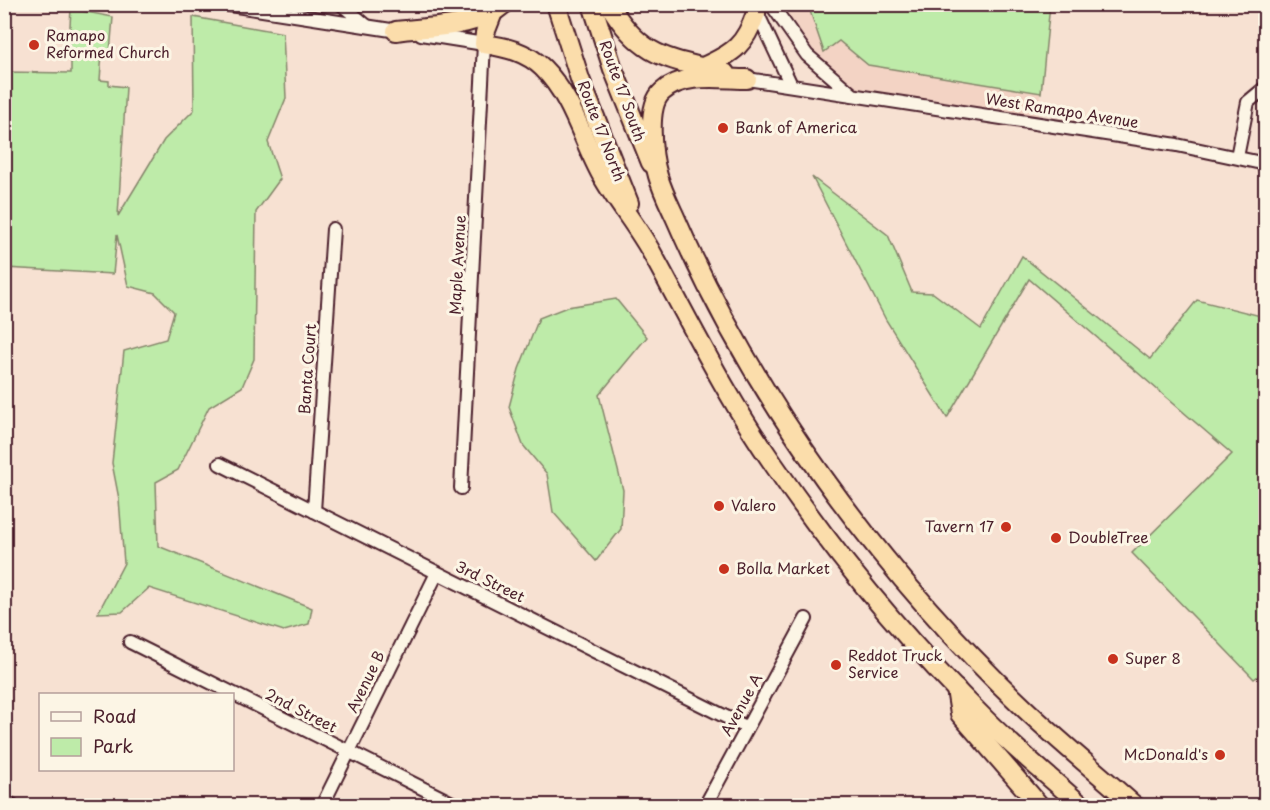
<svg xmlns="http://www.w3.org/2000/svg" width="1270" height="810" viewBox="0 0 1270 810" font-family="'Playpen Sans',sans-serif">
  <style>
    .built { fill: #f3d3c4 }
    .green { fill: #beeba9; stroke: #84856a; stroke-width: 1.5 }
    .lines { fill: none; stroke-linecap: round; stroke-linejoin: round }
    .minor-casing { stroke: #4a1f2b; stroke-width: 16 }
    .highway-casing { stroke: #4a1f2b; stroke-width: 22 }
    .minor { stroke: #fcf5e5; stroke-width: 12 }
    .highway { stroke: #fbddab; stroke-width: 18 }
    .poi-dot { fill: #c8321e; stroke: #fcf5e5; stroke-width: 2 }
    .labels { text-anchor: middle; stroke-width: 6; stroke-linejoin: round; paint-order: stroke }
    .poi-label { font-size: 15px; fill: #4a1f2b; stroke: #fcf5e5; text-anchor: start }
    .street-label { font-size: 15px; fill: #4a1f2b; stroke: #fcf5e5 }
  </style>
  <rect width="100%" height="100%" fill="#f7e1d2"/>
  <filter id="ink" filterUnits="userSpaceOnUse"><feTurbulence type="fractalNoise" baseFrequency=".0167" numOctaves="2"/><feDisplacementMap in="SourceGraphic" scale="12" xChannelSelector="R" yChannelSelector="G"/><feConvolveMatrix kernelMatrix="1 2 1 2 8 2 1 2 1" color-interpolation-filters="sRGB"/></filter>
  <g filter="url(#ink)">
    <!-- built -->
    <polygon class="built" points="771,5 1050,5 1037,122 853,95 822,69"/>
    <!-- green -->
    <g class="green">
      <polygon points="811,4 1050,5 1041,93 868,65 839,41 824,52 810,11"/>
      <polygon points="71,9 113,17 110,53 102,53 100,80 109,81 109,85 126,87 118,216 164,140 194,110 193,17 283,33 286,98 268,142 280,179 256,212 254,359 242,387 209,407 178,470 156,482 158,546 312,608 309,624 284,631 149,588 122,612 98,613 124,563 119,499 112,463 124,351 166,339 174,312 155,293 128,286 117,235 113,274 5,268 5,72 71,73 71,59 68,59"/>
      <polygon points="812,177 888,235 912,292 933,293 981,329 1022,256 1150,359 1197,300 1265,317 1265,671 1254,679 1132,553 1232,454 1029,279 947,418 886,320"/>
      <polygon points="616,299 647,337 599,395 623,490 621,529 596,561 553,512 547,474 523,445 509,407 519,369 539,318 567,307"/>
    </g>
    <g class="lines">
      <!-- minor casing -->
      <g class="minor-casing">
        <g id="minor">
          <polyline points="223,4 404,32"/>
          <polyline points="341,4 367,26"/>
          <polyline points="753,4 791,85"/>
          <polyline points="771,4 807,55 852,94"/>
          <polyline points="421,34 484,44 461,488"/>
          <polyline points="747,79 1177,145 1266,164"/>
          <polyline points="1237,157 1248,102 1266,87"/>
          <polyline points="220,464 746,727"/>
          <polyline points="314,511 333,229"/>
          <polyline points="130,642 458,806"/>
          <polyline points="4,801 14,806"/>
          <polyline points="322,806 437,573"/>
          <polyline points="705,806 806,619"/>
        </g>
      </g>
      <!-- highway casing -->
      <g class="highway-casing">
        <g id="highway">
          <polyline points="556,4 580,79 629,203"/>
          <polyline points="592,4 613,69 651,163"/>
          <path d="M609,4C642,60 669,58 725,73"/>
          <path d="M492,15L485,33L484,44C506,47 527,52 543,68C573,98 582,140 602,176C617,203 638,227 653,255C692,326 727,398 774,465C836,556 907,642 986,720C1016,750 1050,777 1082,806"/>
          <path d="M396,31C431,26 476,29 504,4"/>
          <path d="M703,67C734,53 745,45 756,13"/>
          <path d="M747,79C721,79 683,72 662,92C646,106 652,156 658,176C662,190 669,204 675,217C754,400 880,571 1024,708C1060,742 1098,773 1135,806"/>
          <polyline points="956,689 960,714 1040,806"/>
        </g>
      </g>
      <!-- minor -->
      <use href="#minor" class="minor"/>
      <!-- highway -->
      <use href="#highway" class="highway"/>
    </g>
  </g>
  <!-- markers -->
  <g class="poi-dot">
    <circle cx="34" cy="45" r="6"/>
    <circle cx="723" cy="128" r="6"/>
    <circle cx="719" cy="506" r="6"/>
    <circle cx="1006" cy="527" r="6"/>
    <circle cx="1056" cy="538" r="6"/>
    <circle cx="724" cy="569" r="6"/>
    <circle cx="1113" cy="659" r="6"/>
    <circle cx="836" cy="665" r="6"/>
    <circle cx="1220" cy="755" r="6"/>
  </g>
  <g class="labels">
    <!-- poi labels -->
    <g class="poi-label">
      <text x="46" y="41">Ramapo<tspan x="46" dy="17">Reformed Church</tspan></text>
      <text x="735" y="133">Bank of America</text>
      <text x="731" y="511">Valero</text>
      <text x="994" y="532" text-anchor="end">Tavern 17</text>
      <text x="1068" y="543">DoubleTree</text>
      <text x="736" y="574">Bolla Market</text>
      <text x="848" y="661">Reddot Truck<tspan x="848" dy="17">Service</tspan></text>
      <text x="1125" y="664">Super 8</text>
      <text x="1208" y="760" text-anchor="end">McDonald's</text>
    </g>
    <!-- street labels -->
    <g class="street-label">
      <text transform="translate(622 91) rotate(70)" y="5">Route 17 South</text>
      <text transform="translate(1062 111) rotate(9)" y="5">West Ramapo Avenue</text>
      <text transform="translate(601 131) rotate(69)" y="5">Route 17 North</text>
      <text transform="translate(458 265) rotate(-87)" y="5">Maple Avenue</text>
      <text transform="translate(308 369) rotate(-86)" y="5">Banta Court</text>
      <text transform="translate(490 582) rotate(26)" y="5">3rd Street</text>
      <text transform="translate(366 682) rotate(-64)" y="5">Avenue B</text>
      <text transform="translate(742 705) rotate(-61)" y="5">Avenue A</text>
      <text transform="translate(301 711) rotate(27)" y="5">2nd Street</text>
    </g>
  </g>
  <!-- margin -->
  <rect width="1270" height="810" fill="none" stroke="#fcf5e5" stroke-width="24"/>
  <rect x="12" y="12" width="1246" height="786" fill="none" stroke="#4a1f2b" stroke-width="2" filter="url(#ink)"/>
  <!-- legend -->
  <rect x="39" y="693" width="195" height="78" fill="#fcf5e5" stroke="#b59f9b" stroke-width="1.5"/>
  <rect x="51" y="712" width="30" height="9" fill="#fcf5e5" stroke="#b59f9b" stroke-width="1.5"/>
  <text x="93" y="723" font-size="18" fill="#4a1f2b">Road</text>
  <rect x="51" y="738" width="30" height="18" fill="#beeba9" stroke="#b59f9b" stroke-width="1.5"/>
  <text x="93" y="753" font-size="18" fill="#4a1f2b">Park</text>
</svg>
